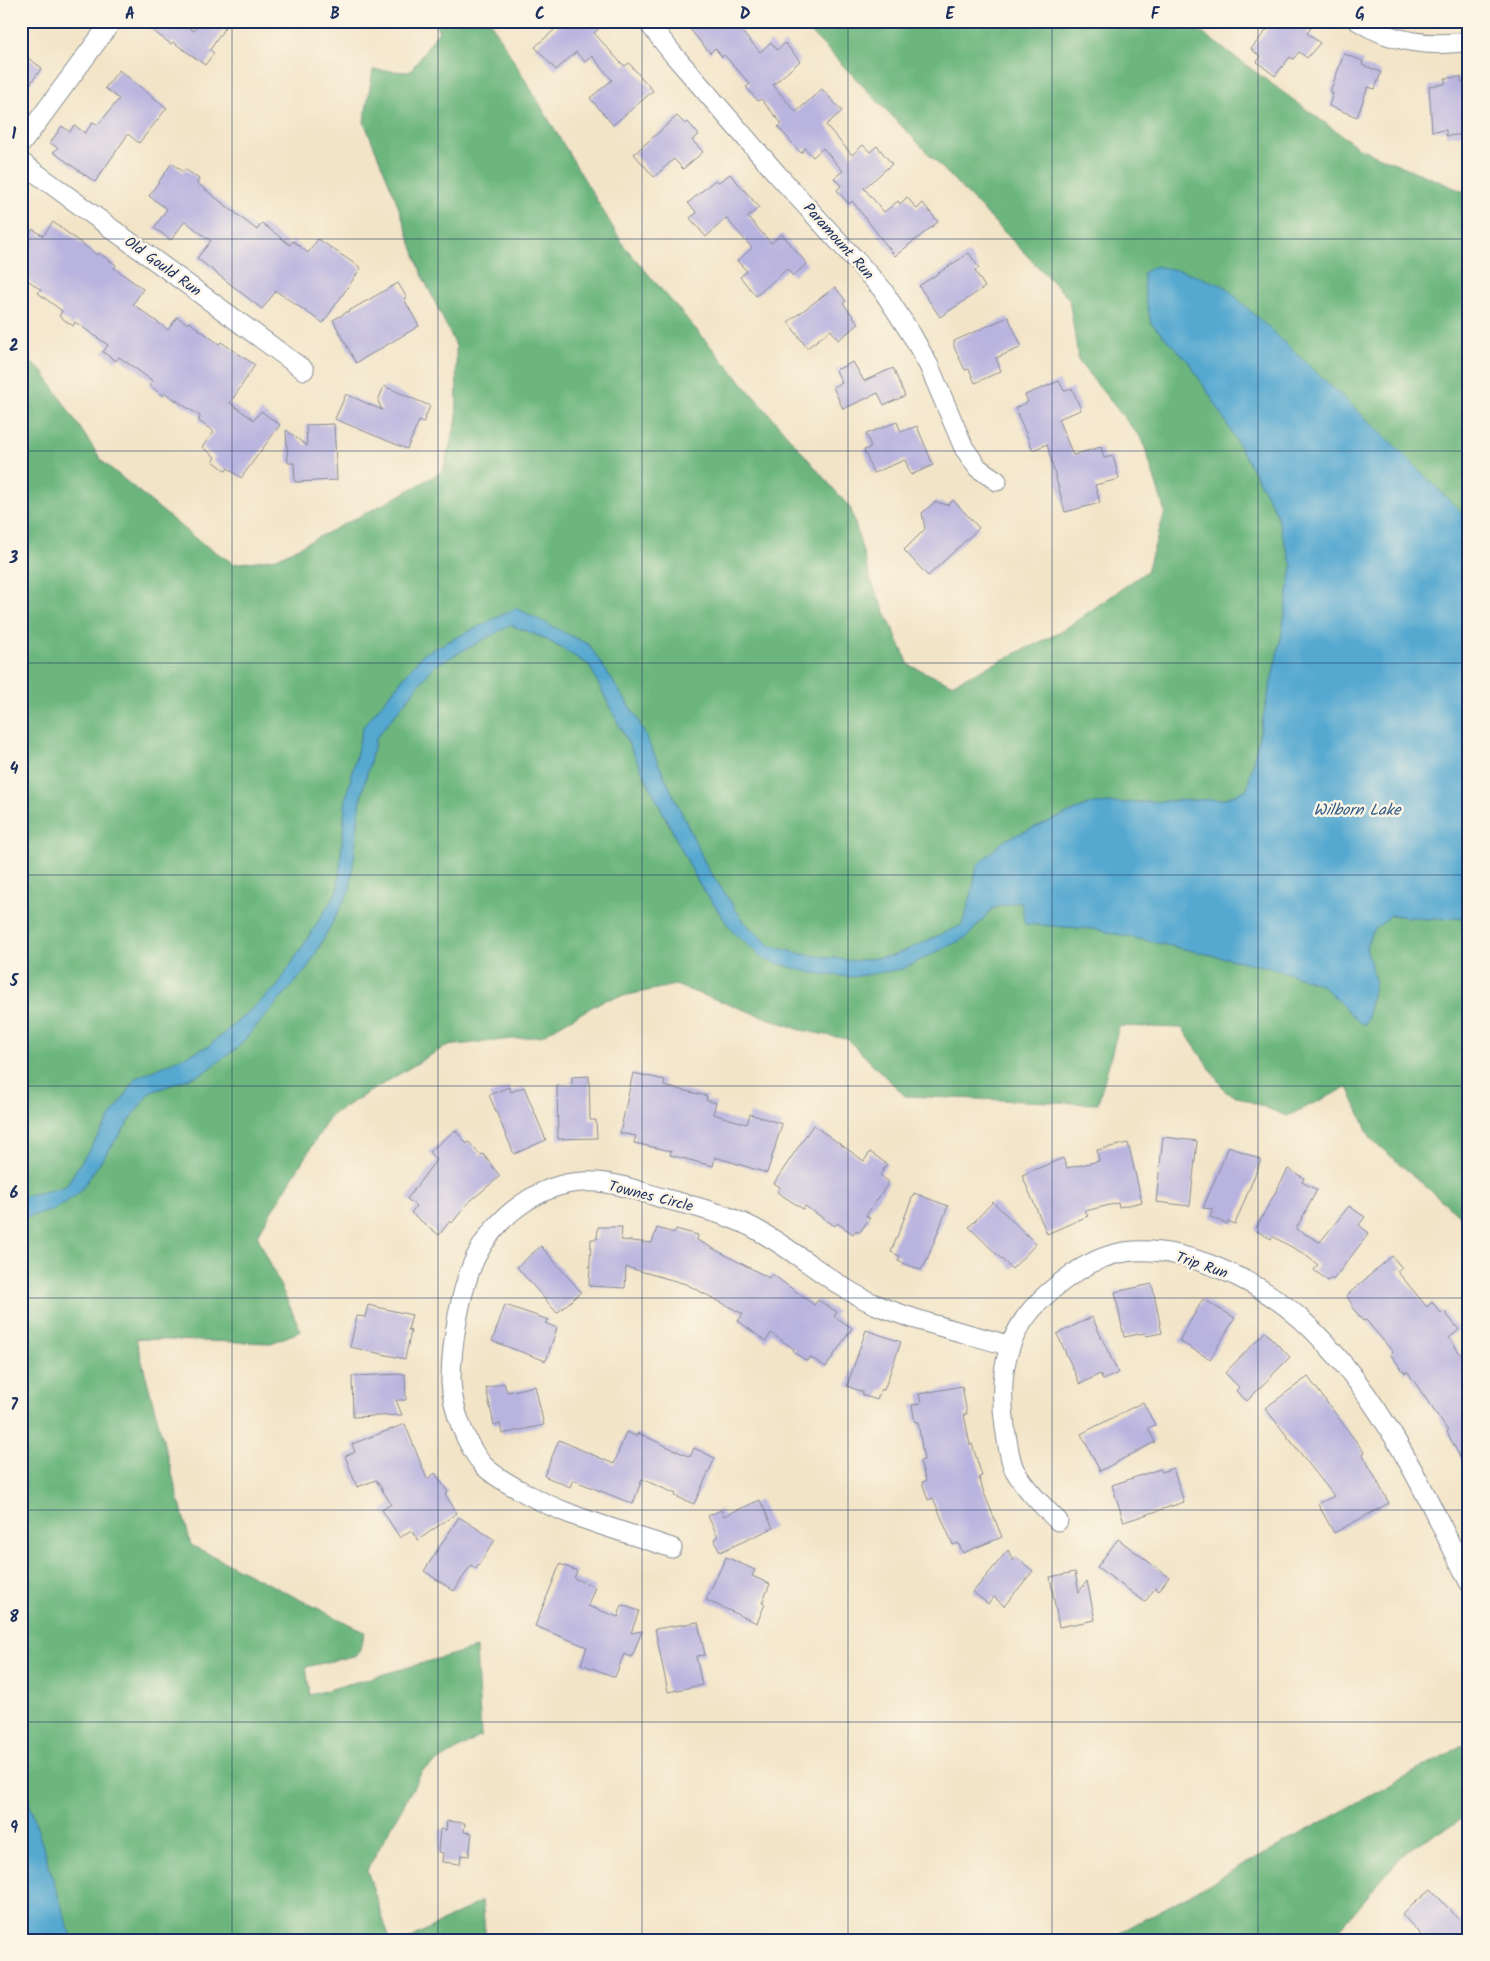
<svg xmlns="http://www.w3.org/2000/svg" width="1490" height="1961" viewBox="0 0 1490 1961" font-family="Kalam,sans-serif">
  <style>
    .forest { fill: #6cb67e; stroke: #44726e }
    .water { fill: #54a8d0; stroke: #386c97 }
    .building { fill: #b9b4df }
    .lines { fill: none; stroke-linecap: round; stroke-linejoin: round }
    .minor-casing { stroke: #868a92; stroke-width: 21 }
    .minor { stroke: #fff; stroke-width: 19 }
    .grid { fill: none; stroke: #1b2f5e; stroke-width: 1; stroke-opacity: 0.55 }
    .labels { text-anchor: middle; stroke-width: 5; stroke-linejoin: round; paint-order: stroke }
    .street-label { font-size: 15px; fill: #1b2f5e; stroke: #fcf5e5 }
    .water-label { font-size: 16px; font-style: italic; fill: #2f5986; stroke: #fcf5e5 }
    .neatline { fill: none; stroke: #1b2f5e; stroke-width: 2 }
    .grid-label { font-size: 16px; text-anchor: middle; font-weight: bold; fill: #1b2f5e }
  </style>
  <rect width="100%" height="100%" fill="#fcf5e5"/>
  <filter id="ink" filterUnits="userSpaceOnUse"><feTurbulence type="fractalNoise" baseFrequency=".02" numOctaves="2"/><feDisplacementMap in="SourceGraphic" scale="10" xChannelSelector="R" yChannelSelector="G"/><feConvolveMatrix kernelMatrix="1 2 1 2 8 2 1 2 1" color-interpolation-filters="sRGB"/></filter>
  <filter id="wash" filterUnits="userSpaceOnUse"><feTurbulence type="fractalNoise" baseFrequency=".0096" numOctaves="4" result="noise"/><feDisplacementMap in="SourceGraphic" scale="20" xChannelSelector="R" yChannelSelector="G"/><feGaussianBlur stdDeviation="1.12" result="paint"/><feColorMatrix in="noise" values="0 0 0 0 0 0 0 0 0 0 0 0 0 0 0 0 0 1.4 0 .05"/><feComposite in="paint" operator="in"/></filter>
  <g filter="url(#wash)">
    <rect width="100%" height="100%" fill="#f2e4c7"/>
    <!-- forest -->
    <g class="forest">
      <polygon points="433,21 490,21 624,246 851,509 871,581 909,665 951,684 1059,633 1147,571 1165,512 1143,441 1079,362 1069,299 800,21 1186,21 1359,148 1469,194 1469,520 1395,446 1151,323 1188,361 1218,408 1275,510 1292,566 1282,633 1247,789 1224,799 1091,804 1005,840 977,866 971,897 962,925 893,956 854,961 802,954 771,946 745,923 708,869 637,718 589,645 516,609 423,654 363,727 346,798 338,890 277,987 209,1046 136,1078 65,1187 21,1197 21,355 43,372 102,461 196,539 234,564 277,558 388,502 443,471 457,419 456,346 422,275 395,197 364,122 373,70 410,72 439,31"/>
      <polygon points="511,625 544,638 589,665 698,882 733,932 852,977 967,937 993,908 1021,900 1025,924 1094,929 1280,970 1322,985 1360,1023 1366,1024 1375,980 1366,947 1371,933 1391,915 1429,919 1469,918 1469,1233 1460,1216 1371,1139 1348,1087 1287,1116 1226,1092 1182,1028 1119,1026 1098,1104 905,1096 847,1039 801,1030 675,985 604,1000 541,1036 446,1046 331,1115 257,1235 301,1331 271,1343 136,1339 191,1545 365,1632 358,1655 306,1667 310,1695 476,1648 481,1736 423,1770 367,1870 390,1940 72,1940 21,1777 21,1219 53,1210 78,1194 149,1093 203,1073 237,1048 307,969 350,890 361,797 376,738 434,666"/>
      <polygon points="1469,1742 1469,1815 1407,1850 1330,1940 1125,1940 1121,1932"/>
      <polygon points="482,1901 486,1940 407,1940"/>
    </g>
    <!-- water -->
    <g class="water">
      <polygon points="1155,266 1183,271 1224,286 1395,446 1469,520 1469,918 1429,919 1391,915 1371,933 1366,947 1375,980 1366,1024 1360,1023 1322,985 1280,970 1094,929 1025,924 1021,901 993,908 967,937 902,969 852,977 812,973 765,960 733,932 698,882 589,665 544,638 511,625 434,666 376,738 361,797 350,890 307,969 237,1048 203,1073 149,1093 78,1194 53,1210 21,1219 21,1197 65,1187 136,1078 209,1046 277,987 338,890 346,798 363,727 423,654 516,608 589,645 637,718 708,869 745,923 771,946 802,954 854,961 893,956 962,925 971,897 977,866 1004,840 1091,804 1224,799 1247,789 1282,633 1292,566 1275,510 1218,408 1188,361 1151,323 1145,295 1143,273"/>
      <polygon points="21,1777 24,1786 72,1940 21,1940"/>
    </g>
    <g id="blocks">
      <!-- building -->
      <g class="building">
        <polygon points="139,21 180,21 194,31 201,21 229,21 210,50 214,53 205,65 173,42 171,44"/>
        <polygon points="564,21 607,21 594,33 621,63 625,66 629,63 653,91 613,125 590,98 612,80 592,56 585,62 576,52 556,70 535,47"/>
        <polygon points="683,21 732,21 760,52 771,42 777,50 785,43 800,61 773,85 796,112 822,89 842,111 826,125 852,155 863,145 870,152 877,146 892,164 864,188 884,212 898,201 900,204 907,197 917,209 923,203 938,222 895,256 852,201 849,204 837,190 841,186 834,178 843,171 823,148 813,157 805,148 801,153 778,127 782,124 761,99 758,101 746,87 750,84 724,55 722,57 715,48 710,53"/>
        <polygon points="1274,21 1303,21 1311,28 1307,33 1320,43 1307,58 1299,52 1293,59 1290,57 1275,76 1257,62 1261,57 1251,49"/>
        <polygon points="21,53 42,68 21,96"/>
        <polygon points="1344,54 1363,61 1362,65 1381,72 1375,89 1368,87 1357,117 1329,106 1333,93 1330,92"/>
        <polygon points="119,70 167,108 139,143 128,134 95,182 53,152 58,148 50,143 62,126 70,132 74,125 85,133 93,122 98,125 119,99 105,88"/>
        <polygon points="1461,77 1461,82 1469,82 1469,103 1465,103 1468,134 1446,136 1446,130 1432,131 1429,86 1445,84 1445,78"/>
        <polygon points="677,116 685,124 688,122 699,135 692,140 703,152 683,169 674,159 654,177 634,154"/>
        <polygon points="172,163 183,172 185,169 199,179 197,183 257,230 262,223 290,245 293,241 308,253 318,239 361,268 323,323 276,291 262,309 197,258 211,241 185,221 171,240 154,228 167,209 149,196"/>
        <polygon points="730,174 759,207 748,217 771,243 782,234 807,264 793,276 787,269 756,296 740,277 747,271 737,261 752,248 726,218 706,237 690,218 697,213 688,203 715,180 719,182"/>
        <polygon points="53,222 97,255 99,253 116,265 114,268 143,289 133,304 168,330 177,317 188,324 189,322 219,344 221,342 255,365 230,403 254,420 261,411 280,425 241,478 228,468 226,471 213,461 215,457 202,447 214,432 199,421 200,416 165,393 163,396 149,385 153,381 119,357 116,361 103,352 108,345 75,322 73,326 59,316 62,311 38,293 41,290 21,275 21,227 30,233 33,229 43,236"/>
        <polygon points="969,253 979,268 975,271 985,287 940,317 919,286"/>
        <polygon points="398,283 407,298 404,299 419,326 356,363 333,320"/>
        <polygon points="835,287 846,301 843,303 859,324 838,340 831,330 807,348 788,322"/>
        <polygon points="1008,317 1022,347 996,358 1001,371 975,383 969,369 965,370 954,347 954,341"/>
        <polygon points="853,362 864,381 893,368 905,396 884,405 878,393 843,409 833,387 842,383 836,370"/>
        <polygon points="1059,381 1064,391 1072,388 1081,410 1058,419 1073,455 1101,447 1104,458 1113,456 1119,479 1095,485 1100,503 1065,512 1047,444 1033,450 1015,408 1028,402 1025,395"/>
        <polygon points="384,386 430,406 423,423 419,421 407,449 335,419 346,394 382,410 378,401"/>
        <polygon points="897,422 901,432 917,426 933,465 911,475 905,460 873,473 864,450 871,447 866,434"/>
        <polygon points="334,424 337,480 295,482 294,463 288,463 286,430 307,446 306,425"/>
        <polygon points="953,500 979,528 928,576 904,550 925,529 922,513 935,502 948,505"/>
        <polygon points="633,1073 665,1080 664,1086 707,1096 706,1100 716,1103 713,1114 747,1124 750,1114 782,1124 767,1173 715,1157 713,1166 670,1155 671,1151 634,1143 636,1136 620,1133"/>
        <polygon points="589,1076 590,1120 596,1120 597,1138 558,1139 557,1085 572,1084 572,1077"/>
        <polygon points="509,1087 511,1092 524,1087 546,1140 514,1154 489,1095"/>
        <polygon points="813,1125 864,1161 870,1152 887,1164 880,1175 889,1182 866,1216 870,1218 859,1233 856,1230 853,1234 837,1223 835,1226 805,1206 803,1209 777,1192 780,1187 774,1183"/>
        <polygon points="455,1130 467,1144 469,1142 480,1155 483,1154 500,1176 468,1203 452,1223 450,1221 439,1235 411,1213 416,1206 407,1199 436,1160 429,1152"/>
        <polygon points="1163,1137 1197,1141 1190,1206 1156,1202"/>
        <polygon points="1128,1143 1142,1202 1119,1207 1118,1203 1085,1211 1088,1216 1047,1234 1022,1175 1063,1158 1067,1168 1099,1161 1097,1150"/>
        <polygon points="1229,1146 1261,1160 1235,1224 1228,1221 1227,1224 1210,1217 1213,1209 1203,1208"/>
        <polygon points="1288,1169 1304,1178 1302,1182 1317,1190 1296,1229 1320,1242 1349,1206 1365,1217 1359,1225 1369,1233 1333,1280 1331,1278 1328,1281 1314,1270 1318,1265 1304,1254 1272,1236 1271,1239 1255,1230"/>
        <polygon points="914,1193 948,1206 925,1265 924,1265 921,1270 898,1261 900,1256 891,1252"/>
        <polygon points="993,1202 1036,1244 1012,1269 969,1227"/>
        <polygon points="598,1227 622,1227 621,1240 652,1243 657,1228 674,1233 676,1229 698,1235 697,1240 769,1278 772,1274 814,1305 818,1300 837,1312 834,1316 852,1328 826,1367 810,1357 807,1361 793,1352 794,1349 771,1333 766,1341 738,1321 743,1314 686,1284 626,1267 625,1288 589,1286 591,1239 597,1239"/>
        <polygon points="541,1246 581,1292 557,1313 517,1267"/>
        <polygon points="1392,1256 1402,1268 1397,1271 1427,1307 1432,1302 1441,1313 1444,1311 1459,1330 1449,1338 1469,1366 1469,1475 1447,1432 1448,1431 1407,1371 1405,1373 1390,1354 1393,1352 1366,1320 1363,1321 1351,1306 1353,1305 1346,1296"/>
        <polygon points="1152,1284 1162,1333 1146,1336 1145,1333 1124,1337 1115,1292"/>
        <polygon points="1203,1299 1235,1318 1210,1359 1179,1341"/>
        <polygon points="368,1305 412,1315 408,1330 411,1331 405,1359 350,1347 357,1316 365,1317"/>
        <polygon points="505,1305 549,1320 545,1323 557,1328 546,1361 492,1341"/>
        <polygon points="1092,1317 1118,1373 1103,1380 1100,1374 1080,1384 1057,1334"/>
        <polygon points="866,1330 901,1342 884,1390 881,1389 877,1400 862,1395 863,1392 847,1386"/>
        <polygon points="1265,1332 1290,1357 1247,1401 1236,1391 1239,1387 1225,1373"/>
        <polygon points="405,1374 406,1400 396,1400 402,1415 353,1417 352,1376"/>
        <polygon points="1308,1377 1364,1452 1362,1453 1389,1503 1334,1533 1318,1504 1334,1496 1265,1408"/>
        <polygon points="504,1383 507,1392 535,1386 544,1425 502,1434 500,1424 494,1425 486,1388"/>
        <polygon points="962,1386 967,1414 964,1414 970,1445 972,1444 982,1476 979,1477 984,1493 1002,1537 963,1553 958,1543 953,1545 933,1498 928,1500 922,1482 926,1481 920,1461 924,1460 918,1422 915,1422 912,1405 921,1403 919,1394"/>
        <polygon points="1143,1402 1155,1425 1148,1428 1155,1442 1100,1471 1081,1434"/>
        <polygon points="405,1424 427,1479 435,1473 448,1492 445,1494 457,1513 418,1540 411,1530 400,1538 382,1510 391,1504 376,1480 357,1487 345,1456 355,1452 352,1444"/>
        <polygon points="626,1432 636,1436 638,1433 690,1457 694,1448 715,1458 694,1504 675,1496 676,1494 642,1479 633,1504 573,1480 570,1487 544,1476 559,1440 614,1464"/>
        <polygon points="1173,1468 1184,1502 1124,1522 1112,1485 1160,1469 1162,1472"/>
        <polygon points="760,1500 773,1528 720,1552 714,1539 718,1537 708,1516 721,1510 724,1516"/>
        <polygon points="459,1517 495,1540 476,1569 471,1565 454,1591 424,1571"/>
        <polygon points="1118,1539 1169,1577 1159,1591 1155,1588 1145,1602 1097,1567"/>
        <polygon points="1008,1550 1013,1561 1016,1557 1033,1571 1004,1606 994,1597 988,1604 973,1592"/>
        <polygon points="726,1557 755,1570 752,1576 770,1584 762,1603 765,1604 757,1623 706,1600"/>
        <polygon points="560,1564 577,1571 574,1578 595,1587 588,1606 618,1617 622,1605 639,1611 631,1633 642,1631 632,1657 624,1654 615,1677 581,1664 587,1647 535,1626"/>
        <polygon points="1075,1572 1079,1592 1087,1581 1095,1620 1059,1627 1050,1577"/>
        <polygon points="698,1622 705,1655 696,1656 702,1685 668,1692 655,1629"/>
        <polygon points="447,1821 465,1823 464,1832 472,1833 469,1856 461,1855 460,1864 442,1862 443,1853 438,1852 440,1829 446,1830"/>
        <polygon points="1431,1889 1468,1930 1458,1940 1425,1940 1402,1914"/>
      </g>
    </g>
  </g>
  <g filter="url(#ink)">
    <use href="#blocks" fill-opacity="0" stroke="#868a92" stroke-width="1"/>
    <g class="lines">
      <!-- minor casing -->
      <g class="minor-casing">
        <g id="minor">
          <polyline points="647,21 673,54 777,174 882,289 913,337 929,366 964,448 978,468 997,481"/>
          <path d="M1358,21C1391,42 1431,48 1469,41"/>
          <polyline points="21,144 112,21"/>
          <polyline points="21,162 304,370"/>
          <path d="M1058,1521C1042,1505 1025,1489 1014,1469C1009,1457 1007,1440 1005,1427C996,1363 1010,1320 1063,1281C1080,1268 1103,1255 1125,1252C1183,1244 1259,1281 1301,1319C1379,1390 1423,1489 1469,1582"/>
          <path d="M672,1548C620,1530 565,1517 518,1489C507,1483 493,1475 484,1466C466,1446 452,1408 451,1381C451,1345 461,1282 479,1251C499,1215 540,1184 582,1182C610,1180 636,1190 662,1198C697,1207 733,1215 764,1234C801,1255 833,1285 872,1303C916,1322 964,1332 1010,1346"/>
        </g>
      </g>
      <!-- minor -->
      <use href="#minor" class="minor"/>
    </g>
  </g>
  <!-- grid -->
  <path class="grid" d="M232,21V1940M438,21V1940M642,21V1940M848,21V1940M1052,21V1940M1258,21V1940M21,239H1469M21,451H1469M21,663H1469M21,875H1469M21,1086H1469M21,1298H1469M21,1510H1469M21,1722H1469"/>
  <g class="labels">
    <!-- street labels -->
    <g class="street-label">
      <text transform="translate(839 241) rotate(48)" y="5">Paramount Run</text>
      <text transform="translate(163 266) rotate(36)" y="5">Old Gould Run</text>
      <text transform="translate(651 1196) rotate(14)" y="5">Townes Circle</text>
      <text transform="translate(1202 1265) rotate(19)" y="5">Trip Run</text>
    </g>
    <!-- water labels -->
    <g class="water-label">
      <text x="1357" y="815">Wilborn Lake</text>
    </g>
  </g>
  <!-- margin -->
  <rect width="1490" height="1961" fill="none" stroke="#fcf5e5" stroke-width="55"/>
  <rect x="28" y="28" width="1434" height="1906" class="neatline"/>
  <g class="grid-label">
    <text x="130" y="19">A</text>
    <text x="335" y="19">B</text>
    <text x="540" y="19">C</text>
    <text x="745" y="19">D</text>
    <text x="950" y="19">E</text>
    <text x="1155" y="19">F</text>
    <text x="1360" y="19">G</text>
    <text x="14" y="139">1</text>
    <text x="14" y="351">2</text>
    <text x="14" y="563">3</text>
    <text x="14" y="774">4</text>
    <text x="14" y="986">5</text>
    <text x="14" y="1198">6</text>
    <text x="14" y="1410">7</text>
    <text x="14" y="1622">8</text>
    <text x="14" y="1833">9</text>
  </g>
</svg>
